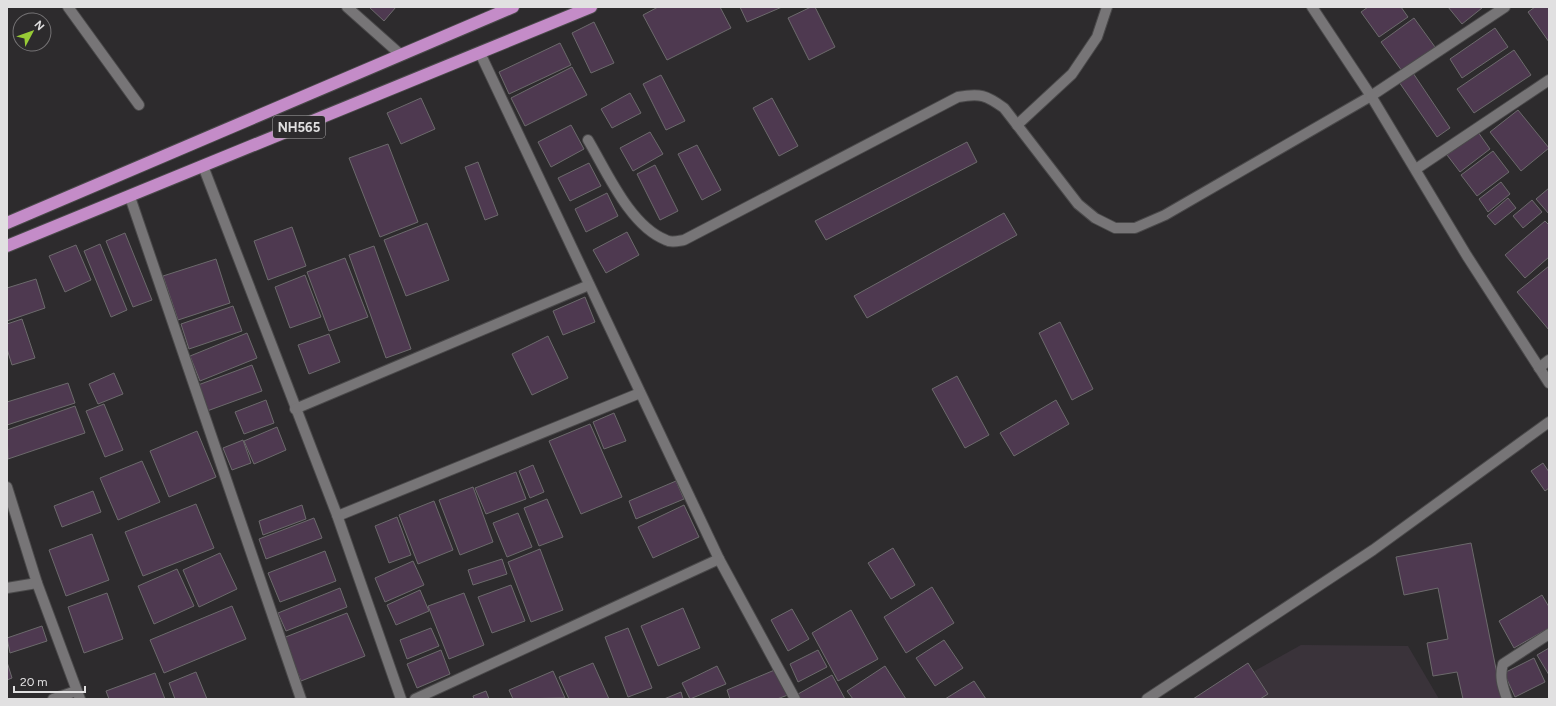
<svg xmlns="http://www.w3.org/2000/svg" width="1556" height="706" viewBox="0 0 1556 706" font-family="Figtree,sans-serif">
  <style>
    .built { fill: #3a333a }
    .building { fill: #4e3950; stroke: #6c6a6c }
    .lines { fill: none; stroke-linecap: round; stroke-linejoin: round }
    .lane-casing { stroke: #4a494a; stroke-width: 12 }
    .street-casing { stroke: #4a494a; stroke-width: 12 }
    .secondary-casing { stroke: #4a494a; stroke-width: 12 }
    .highway-casing { stroke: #4a494a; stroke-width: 14 }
    .lane { stroke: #777577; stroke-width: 10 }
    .street { stroke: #777577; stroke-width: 10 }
    .secondary { stroke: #777577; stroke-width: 10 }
    .highway { stroke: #c48cc8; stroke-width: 12 }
    .labels { text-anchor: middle; stroke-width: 3; stroke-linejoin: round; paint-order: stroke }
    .shield { fill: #2d2b2d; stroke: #abaaab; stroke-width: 1 }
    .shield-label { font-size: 13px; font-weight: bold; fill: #e1e0e1 }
  </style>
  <rect width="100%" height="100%" fill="#2d2b2d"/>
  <!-- built -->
  <polygon class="built" points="1301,645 1408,646 1439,699 1204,699"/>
  <!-- building -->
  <g class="building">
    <polygon points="369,7 396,7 384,21"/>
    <polygon points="658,7 720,7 731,28 667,60 643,15"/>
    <polygon points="740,7 782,7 747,22"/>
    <polygon points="811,7 815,7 835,47 809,60 788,18"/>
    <polygon points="1368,7 1401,7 1408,17 1379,37 1361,12"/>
    <polygon points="1448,7 1481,7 1482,8 1462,24"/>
    <polygon points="1535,7 1549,7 1549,42 1528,12"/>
    <polygon points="1414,18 1435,47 1402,71 1381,42"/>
    <polygon points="594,22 614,63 591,73 572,33"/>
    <polygon points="1495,28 1508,47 1462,78 1450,59"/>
    <polygon points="560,43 571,65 509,94 499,72"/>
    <polygon points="1514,50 1531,75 1474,113 1457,89"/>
    <polygon points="572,67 587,95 525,126 511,98"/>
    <polygon points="1413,73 1450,128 1437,137 1399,82"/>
    <polygon points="661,75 685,121 666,130 643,84"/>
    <polygon points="630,93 641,113 612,128 601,109"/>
    <polygon points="421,98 435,129 401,144 387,113"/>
    <polygon points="772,98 798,146 779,156 753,108"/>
    <polygon points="1518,110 1549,148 1521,171 1490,132"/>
    <polygon points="571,125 584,149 551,167 538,142"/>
    <polygon points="650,132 663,154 633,171 620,148"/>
    <polygon points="1478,132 1490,149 1460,172 1447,155"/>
    <polygon points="967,142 977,162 826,240 815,221"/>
    <polygon points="388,144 418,222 380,237 349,158"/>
    <polygon points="697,145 721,190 702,200 678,154"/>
    <polygon points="1493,151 1509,172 1477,196 1461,175"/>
    <polygon points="478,162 498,215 485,220 465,167"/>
    <polygon points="589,163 601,186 570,201 558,178"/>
    <polygon points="655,165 678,211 660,220 637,174"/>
    <polygon points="1501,182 1510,194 1488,212 1479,199"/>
    <polygon points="1549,188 1549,214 1536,199"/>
    <polygon points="607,193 618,216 586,232 575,209"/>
    <polygon points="1508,198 1516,208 1495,225 1487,216"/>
    <polygon points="1532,200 1542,212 1523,228 1513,216"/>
    <polygon points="1004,213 1017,235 867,318 854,296"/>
    <polygon points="1545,221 1549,225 1549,257 1525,278 1505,255"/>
    <polygon points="427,223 449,280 406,296 384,240"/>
    <polygon points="292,227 306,266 268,280 254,241"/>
    <polygon points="627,232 639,255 606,273 593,250"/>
    <polygon points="125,233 152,300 133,307 106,241"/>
    <polygon points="100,244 127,310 111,317 84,251"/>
    <polygon points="76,245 91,280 65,292 49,256"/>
    <polygon points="374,246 411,349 386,358 349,255"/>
    <polygon points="345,258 368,317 329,331 307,272"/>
    <polygon points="216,259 230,303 178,320 163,276"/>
    <polygon points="1549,266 1549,330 1517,292"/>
    <polygon points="305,275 321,317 290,328 275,287"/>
    <polygon points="36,279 45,308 7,321 7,288"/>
    <polygon points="585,297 595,322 563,335 553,311"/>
    <polygon points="233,306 242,331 189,349 181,324"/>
    <polygon points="22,319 35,358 12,365 7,349 7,324"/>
    <polygon points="1060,322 1093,389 1072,400 1039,333"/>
    <polygon points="247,333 257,358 200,381 190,356"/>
    <polygon points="329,334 340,362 309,374 298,345"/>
    <polygon points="548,336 568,378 532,395 512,354"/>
    <polygon points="252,365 262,391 207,411 198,385"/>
    <polygon points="114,373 123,394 98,404 89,384"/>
    <polygon points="957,376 989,435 965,448 932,389"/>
    <polygon points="68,383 75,403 7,425 7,402"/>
    <polygon points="266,400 274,423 244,434 235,412"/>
    <polygon points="1056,400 1069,424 1014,456 1000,433"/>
    <polygon points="104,404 123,450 105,457 86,411"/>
    <polygon points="75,406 85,433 8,459 7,430"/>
    <polygon points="614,413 626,441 604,449 593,422"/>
    <polygon points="590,424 622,497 581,514 549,441"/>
    <polygon points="277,427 286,450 254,464 244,441"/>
    <polygon points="197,431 216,477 169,497 150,451"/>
    <polygon points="243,440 251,463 232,470 223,448"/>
    <polygon points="142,461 160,502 118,520 100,478"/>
    <polygon points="1543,463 1549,472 1549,488 1545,491 1531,471"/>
    <polygon points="533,465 544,492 530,498 519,471"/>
    <polygon points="516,472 526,499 486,514 475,488"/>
    <polygon points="676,481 684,499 636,519 629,501"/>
    <polygon points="473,487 493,542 460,555 439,500"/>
    <polygon points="93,491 101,512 62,527 54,506"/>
    <polygon points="547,499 563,537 539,546 524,508"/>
    <polygon points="434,501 453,550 418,564 399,515"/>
    <polygon points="196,504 214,548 143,576 125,532"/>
    <polygon points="302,505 306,519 263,535 259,521"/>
    <polygon points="684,505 699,537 653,558 638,527"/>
    <polygon points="518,513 532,547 507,557 493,523"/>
    <polygon points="397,517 411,555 389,563 375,526"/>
    <polygon points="314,518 322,538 266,559 259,539"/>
    <polygon points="92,534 109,580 66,596 49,550"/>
    <polygon points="1471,543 1502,699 1463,699 1457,672 1433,676 1427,643 1448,639 1438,588 1404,595 1396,557"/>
    <polygon points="893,548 915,585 891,599 868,563"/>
    <polygon points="540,549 563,610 531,622 508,562"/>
    <polygon points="325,551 336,581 280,602 268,573"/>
    <polygon points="220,553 237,589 199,607 183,570"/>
    <polygon points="502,559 507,574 473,585 468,570"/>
    <polygon points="413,561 424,585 385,602 375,578"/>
    <polygon points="177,569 194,606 154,624 138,586"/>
    <polygon points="511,585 525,621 492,633 478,597"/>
    <polygon points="932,587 954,623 906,653 884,617"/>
    <polygon points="340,588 347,607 286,631 278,613"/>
    <polygon points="420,590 429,611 396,625 387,605"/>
    <polygon points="107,593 123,639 84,653 68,607"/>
    <polygon points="464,593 484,645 449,659 428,606"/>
    <polygon points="1542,595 1549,607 1549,628 1514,648 1499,621"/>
    <polygon points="232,606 246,639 164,673 150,640"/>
    <polygon points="683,608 700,648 658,666 641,626"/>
    <polygon points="792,609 809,639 788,651 771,620"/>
    <polygon points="851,610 878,659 838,681 812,633"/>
    <polygon points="347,613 365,656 301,681 283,638"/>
    <polygon points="42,626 47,641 10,653 7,638"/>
    <polygon points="431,628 439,646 407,659 400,640"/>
    <polygon points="628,628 652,688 628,697 605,637"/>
    <polygon points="944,640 963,668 935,686 916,658"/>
    <polygon points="1549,648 1549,675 1537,655"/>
    <polygon points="441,650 450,674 417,688 407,664"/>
    <polygon points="818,650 827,667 798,682 790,664"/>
    <polygon points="1534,658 1545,682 1515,697 1504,673"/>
    <polygon points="7,662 12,678 7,680"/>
    <polygon points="593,663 609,699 569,699 559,677"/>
    <polygon points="1248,663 1268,694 1260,699 1193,699"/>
    <polygon points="717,666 726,684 690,699 682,683"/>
    <polygon points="885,666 906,699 853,699 847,691"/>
    <polygon points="777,669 788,695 777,699 730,699 727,690"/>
    <polygon points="553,671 565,698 513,699 509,690"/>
    <polygon points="196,672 207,699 175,699 169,683"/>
    <polygon points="155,673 165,699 109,699 106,691"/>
    <polygon points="832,675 845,699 800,699 798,694"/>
    <polygon points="974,681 986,699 945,699"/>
    <polygon points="486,691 489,699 474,699 473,696"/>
    <polygon points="681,692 683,699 664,699"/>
  </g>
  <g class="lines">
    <!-- lane casing -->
    <g class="lane-casing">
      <g id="lane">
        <polyline points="1017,125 1072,74 1097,37 1107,7"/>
        <path d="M588,140C607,172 630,226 666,240C671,243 678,241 684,240L958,97C980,93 986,95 1004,108L1078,204L1095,218L1115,228H1135L1165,215L1371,96"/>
      </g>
    </g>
    <!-- street casing -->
    <g class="street-casing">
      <g id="street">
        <polyline points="68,7 139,105"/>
        <polyline points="347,7 401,55"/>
        <polyline points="1312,7 1371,96 1467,256 1549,383"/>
        <polyline points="480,53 719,559"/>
        <polyline points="1371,96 1505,7"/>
        <polyline points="203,166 337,515 401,699"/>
        <polyline points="1416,169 1549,80"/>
        <polyline points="130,197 301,699"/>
        <polyline points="1539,368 1549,360"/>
        <polyline points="295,409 589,285"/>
        <polyline points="337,515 340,515 640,393"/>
        <polyline points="7,588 37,583"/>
        <polyline points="53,699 76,691"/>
        <polyline points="415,699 719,559 795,699"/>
        <polyline points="1147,699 1373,550 1549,422"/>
        <path d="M1507,699C1503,687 1499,677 1503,664L1549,634"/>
      </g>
    </g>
    <!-- secondary casing -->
    <g class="secondary-casing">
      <polyline id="secondary" points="7,487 37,583 80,699"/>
    </g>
    <!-- highway casing -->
    <g class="highway-casing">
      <g id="highway">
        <polyline points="7,223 513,7"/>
        <polyline points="7,246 591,7"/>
      </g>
    </g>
    <!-- lane -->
    <use href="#lane" class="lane"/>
    <!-- street -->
    <use href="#street" class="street"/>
    <!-- secondary -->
    <use href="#secondary" class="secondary"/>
    <!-- highway -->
    <use href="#highway" class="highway"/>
  </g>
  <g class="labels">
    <!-- shield labels -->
    <rect class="shield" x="273" y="116" width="52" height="22" rx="3"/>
    <g class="shield-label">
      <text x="299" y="132">NH565</text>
    </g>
  </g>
  <!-- border -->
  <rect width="1556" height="706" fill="none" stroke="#e1e0e1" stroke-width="16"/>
  <!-- north arrow -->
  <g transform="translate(32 32) rotate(49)"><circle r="19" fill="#2d2b2d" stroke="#757375"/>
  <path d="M0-3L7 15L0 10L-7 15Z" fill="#98cb36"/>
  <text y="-6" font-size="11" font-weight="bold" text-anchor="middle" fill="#e1e0e1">N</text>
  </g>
  <!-- scale -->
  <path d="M14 686v6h71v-6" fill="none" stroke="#e1e0e1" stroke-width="2"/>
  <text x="20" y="686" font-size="12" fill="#e1e0e1" stroke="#2d2b2d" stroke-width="3" paint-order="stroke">20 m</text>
</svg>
